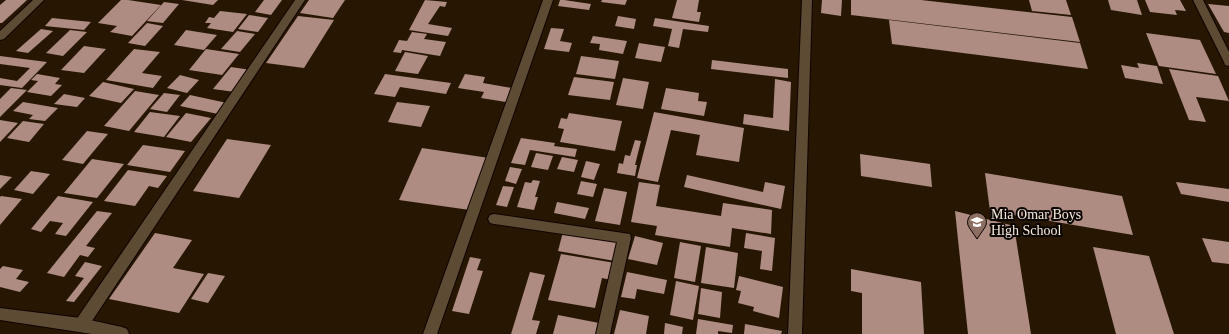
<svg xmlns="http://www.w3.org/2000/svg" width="1229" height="334" viewBox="0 0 1229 334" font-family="'Times New Roman',serif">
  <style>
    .building { fill: #ae8c82 }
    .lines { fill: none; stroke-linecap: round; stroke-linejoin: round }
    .minor-casing { stroke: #0f0300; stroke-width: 2 }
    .tertiary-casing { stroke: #0f0300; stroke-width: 2 }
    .secondary-casing { stroke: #0f0300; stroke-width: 2 }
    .minor { fill: #5e4b34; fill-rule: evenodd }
    .tertiary { fill: #5e4b34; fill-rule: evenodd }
    .secondary { fill: #5e4b34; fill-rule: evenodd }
    .labels { text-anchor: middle; stroke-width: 4; stroke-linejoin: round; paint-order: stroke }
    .poi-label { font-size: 14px; fill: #f6eadd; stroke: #0b0501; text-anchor: start }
  </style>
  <rect width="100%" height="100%" fill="#271702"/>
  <!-- building -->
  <g class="building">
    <polygon points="6,0 27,0 2,23 0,23 0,5"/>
    <polygon points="121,0 128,0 161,5 132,36 110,32 117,26 98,23"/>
    <polygon points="182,0 218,0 213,5"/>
    <polygon points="264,0 282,0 271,15 255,12"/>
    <polygon points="309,0 345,0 333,18 300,13"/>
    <polygon points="425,0 447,2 445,7 440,6 428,24 452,28 448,36 409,30"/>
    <polygon points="560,0 564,0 591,4 589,10 558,6"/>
    <polygon points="602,0 627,0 625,5 601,2"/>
    <polygon points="677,0 699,0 697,12 701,12 699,22 672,18"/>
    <polygon points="822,0 842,0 841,16 821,13"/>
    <polygon points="851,0 921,0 1072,17 1080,42 851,15"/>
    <polygon points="1029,0 1066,0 1071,15 1032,11"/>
    <polygon points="1108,0 1137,0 1142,15 1111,10"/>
    <polygon points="1145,0 1180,0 1186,11 1175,10 1177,15 1150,12"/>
    <polygon points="164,2 179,4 163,23 147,21"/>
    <polygon points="1208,4 1229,6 1229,33 1224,32"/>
    <polygon points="220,11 247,14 233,32 207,28 211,23 205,23 209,17 214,18"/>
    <polygon points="249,15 268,18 258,32 238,29"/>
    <polygon points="298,16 334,20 304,68 266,63"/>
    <polygon points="618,16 636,19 634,29 615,26"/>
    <polygon points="52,18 91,22 84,30 45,26"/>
    <polygon points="655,18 709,26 708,32 683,29 679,48 668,46 672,29 653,26"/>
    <polygon points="889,20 1080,43 1088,69 892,44"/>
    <polygon points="147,23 163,26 145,46 128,43"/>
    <polygon points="551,28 564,29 560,41 572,43 569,52 544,49"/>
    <polygon points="41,29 53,31 28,53 16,51"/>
    <polygon points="70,30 87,32 63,56 46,53"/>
    <polygon points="186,30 217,35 204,50 174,45"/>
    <polygon points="237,31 255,34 240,52 221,49"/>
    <polygon points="412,32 427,34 424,39 446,42 440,56 402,50 401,53 393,52 399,40 407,41"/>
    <polygon points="1146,33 1200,40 1216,74 1159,66"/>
    <polygon points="593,36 627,41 623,54 599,50 600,44 590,43"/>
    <polygon points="639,43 665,47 661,62 635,58"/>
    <polygon points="84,46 106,49 84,73 61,70"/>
    <polygon points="134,49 160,52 142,73 162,76 153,88 106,80"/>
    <polygon points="206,49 239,54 222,75 189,70"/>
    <polygon points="405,52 428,56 418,74 395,71"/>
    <polygon points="0,56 47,62 22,88 0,85 0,78 17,81 30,68 0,64"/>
    <polygon points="581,56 619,61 615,79 576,74"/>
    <polygon points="712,60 788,69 788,78 711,69"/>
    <polygon points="1137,63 1157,66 1163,84 1125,78 1121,65 1139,68"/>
    <polygon points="231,67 251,70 235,92 213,89"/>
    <polygon points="1169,69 1218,76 1229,101 1196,97 1206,122 1189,120"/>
    <polygon points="37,74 60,78 55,84 62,85 51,96 27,92 38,81 31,80"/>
    <polygon points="385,74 451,83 446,94 400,87 395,97 374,94"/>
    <polygon points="465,74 485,77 483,83 512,88 506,102 481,98 484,92 458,88"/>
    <polygon points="180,75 199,80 187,93 167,88"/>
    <polygon points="574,77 614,82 610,100 568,95"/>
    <polygon points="623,78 649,82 643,109 616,105"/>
    <polygon points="775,79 791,82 789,131 743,124 744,114 773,118"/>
    <polygon points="103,82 134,89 121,103 89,96"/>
    <polygon points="11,88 27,90 0,117 0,99"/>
    <polygon points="666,88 699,93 698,101 707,102 704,116 661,109"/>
    <polygon points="135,91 159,95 129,131 104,126"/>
    <polygon points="164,93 180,95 167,112 150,109"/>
    <polygon points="64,94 85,98 77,107 54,104"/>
    <polygon points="190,95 227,103 218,114 180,106"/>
    <polygon points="23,102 58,108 45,121 29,119 33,115 13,111"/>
    <polygon points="397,102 430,106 421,127 388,122"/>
    <polygon points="150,112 180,116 164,137 134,132"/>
    <polygon points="654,112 744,128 739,162 696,155 700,135 671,130 658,182 637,178"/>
    <polygon points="186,113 211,118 191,142 166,137"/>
    <polygon points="569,113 622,121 615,151 560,142 564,129 558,128 561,118 567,119"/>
    <polygon points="0,120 18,123 0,142"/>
    <polygon points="23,121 44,124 29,142 7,138"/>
    <polygon points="87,131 108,134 83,164 62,160"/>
    <polygon points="521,138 555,143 554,146 577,149 575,157 530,150 525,165 511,163"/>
    <polygon points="227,139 271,145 239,198 193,191"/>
    <polygon points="635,140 641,141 635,165 637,165 635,176 617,173 619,163 623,164 625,155 630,156"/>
    <polygon points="143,145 185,151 170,172 127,165"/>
    <polygon points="422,148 489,158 470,210 399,200"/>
    <polygon points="536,153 553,156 548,170 531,167"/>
    <polygon points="860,154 930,164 932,187 861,176"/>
    <polygon points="562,157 578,160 574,172 557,169"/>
    <polygon points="92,159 124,164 97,198 64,193"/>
    <polygon points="586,161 600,164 594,180 581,177"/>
    <polygon points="510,167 522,169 516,184 505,181"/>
    <polygon points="128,170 167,176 158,188 149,186 135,206 104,201"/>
    <polygon points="31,171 50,174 33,194 14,190"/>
    <polygon points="985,173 1122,196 1133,235 990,211"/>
    <polygon points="0,175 12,177 0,189"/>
    <polygon points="687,175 763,192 765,182 785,186 781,209 684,187"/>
    <polygon points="533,180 540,181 535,197 538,197 534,210 517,207 525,182 531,183"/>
    <polygon points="581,181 597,184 593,197 577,194"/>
    <polygon points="639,182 660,185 656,206 721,216 723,203 772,210 771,234 732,228 730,247 655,235 657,226 631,222"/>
    <polygon points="1176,182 1229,189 1229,202 1181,194"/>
    <polygon points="503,186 514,187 507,207 496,205"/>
    <polygon points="604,188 627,192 620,225 595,221"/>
    <polygon points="1,196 22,199 0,225 0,197"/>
    <polygon points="58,196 93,202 66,236 55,234 63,223 50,221 41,232 31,229"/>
    <polygon points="557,202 589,208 585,219 554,213"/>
    <polygon points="97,211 112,213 86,246 95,248 88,257 80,255 64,277 47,273"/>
    <polygon points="955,211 1014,226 1031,334 968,334"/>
    <polygon points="563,232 619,241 615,261 558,251"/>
    <polygon points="155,233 192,240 173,268 204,274 179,313 109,299"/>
    <polygon points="746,233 775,238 772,271 760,269 762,251 744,248"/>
    <polygon points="635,236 663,243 657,265 628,259"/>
    <polygon points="1202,238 1229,242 1229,264 1212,262"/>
    <polygon points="680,242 701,246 695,282 674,278"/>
    <polygon points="706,247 738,253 734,288 701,283"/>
    <polygon points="1093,247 1149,256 1174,334 1116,334"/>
    <polygon points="561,254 615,263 611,280 602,278 595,308 548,300"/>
    <polygon points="470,257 481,259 477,270 483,271 469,314 452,311"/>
    <polygon points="85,262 102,266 74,302 66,301 84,278 75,276"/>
    <polygon points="3,266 23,270 16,279 29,282 20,292 0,287 0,269"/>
    <polygon points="851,269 921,282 924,334 862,334 862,293 851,291"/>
    <polygon points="530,272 545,275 532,320 540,321 536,334 511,334"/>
    <polygon points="627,272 667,280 664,294 637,289 635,299 621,297"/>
    <polygon points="208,273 225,276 208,303 191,299"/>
    <polygon points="739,276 783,287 779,318 753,311 754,307 738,303 741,291 736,290"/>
    <polygon points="676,281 699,286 693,320 670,315"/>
    <polygon points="701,288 722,292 720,318 698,314"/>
    <polygon points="620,310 649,316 646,334 614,334"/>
    <polygon points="558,315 599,323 596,334 553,334"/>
    <polygon points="698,319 733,325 732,333 718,331 718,334 696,334"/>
    <polygon points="665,323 683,327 682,334 664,334"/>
    <polygon points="745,324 782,331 781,334 744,334"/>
  </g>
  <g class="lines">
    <!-- minor casing -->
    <g class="minor-casing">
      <g id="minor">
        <polygon points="33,0 44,0 4,39 0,40 0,31"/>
        <polygon points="295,0 305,0 86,330 81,332 76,330 74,325 76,320"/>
        <polygon points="543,0 553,0 437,334 423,334"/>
        <polygon points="1193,0 1203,0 1229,52 1229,66 1225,65 1224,62"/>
        <polygon points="494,214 630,234 631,238 610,334 596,334 617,242 494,224 490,223 488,219 490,215"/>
      </g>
    </g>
    <!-- tertiary casing -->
    <g class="tertiary-casing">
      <polygon id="tertiary" points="802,0 812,0 802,334 788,334"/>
    </g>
    <!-- secondary casing -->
    <g class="secondary-casing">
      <polygon id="secondary" points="0,308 81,318 122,327 127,329 129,334 92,334 0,320"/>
    </g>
    <!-- minor -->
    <use href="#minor" class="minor"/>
    <!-- tertiary -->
    <use href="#tertiary" class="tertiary"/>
    <!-- secondary -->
    <use href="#secondary" class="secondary"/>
  </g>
  <!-- icons -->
  <defs>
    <g id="school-pin" transform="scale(1)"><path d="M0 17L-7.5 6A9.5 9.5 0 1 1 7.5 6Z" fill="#8d6e63" stroke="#0b0501"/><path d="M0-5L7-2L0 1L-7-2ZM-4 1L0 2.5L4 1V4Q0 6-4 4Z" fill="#fff"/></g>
  </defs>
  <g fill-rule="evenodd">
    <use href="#school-pin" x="977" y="222"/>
  </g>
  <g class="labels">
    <!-- poi labels -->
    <g class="poi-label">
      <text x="991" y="219">Mia Omar Boys<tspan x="991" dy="16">High School</tspan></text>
    </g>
  </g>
</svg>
